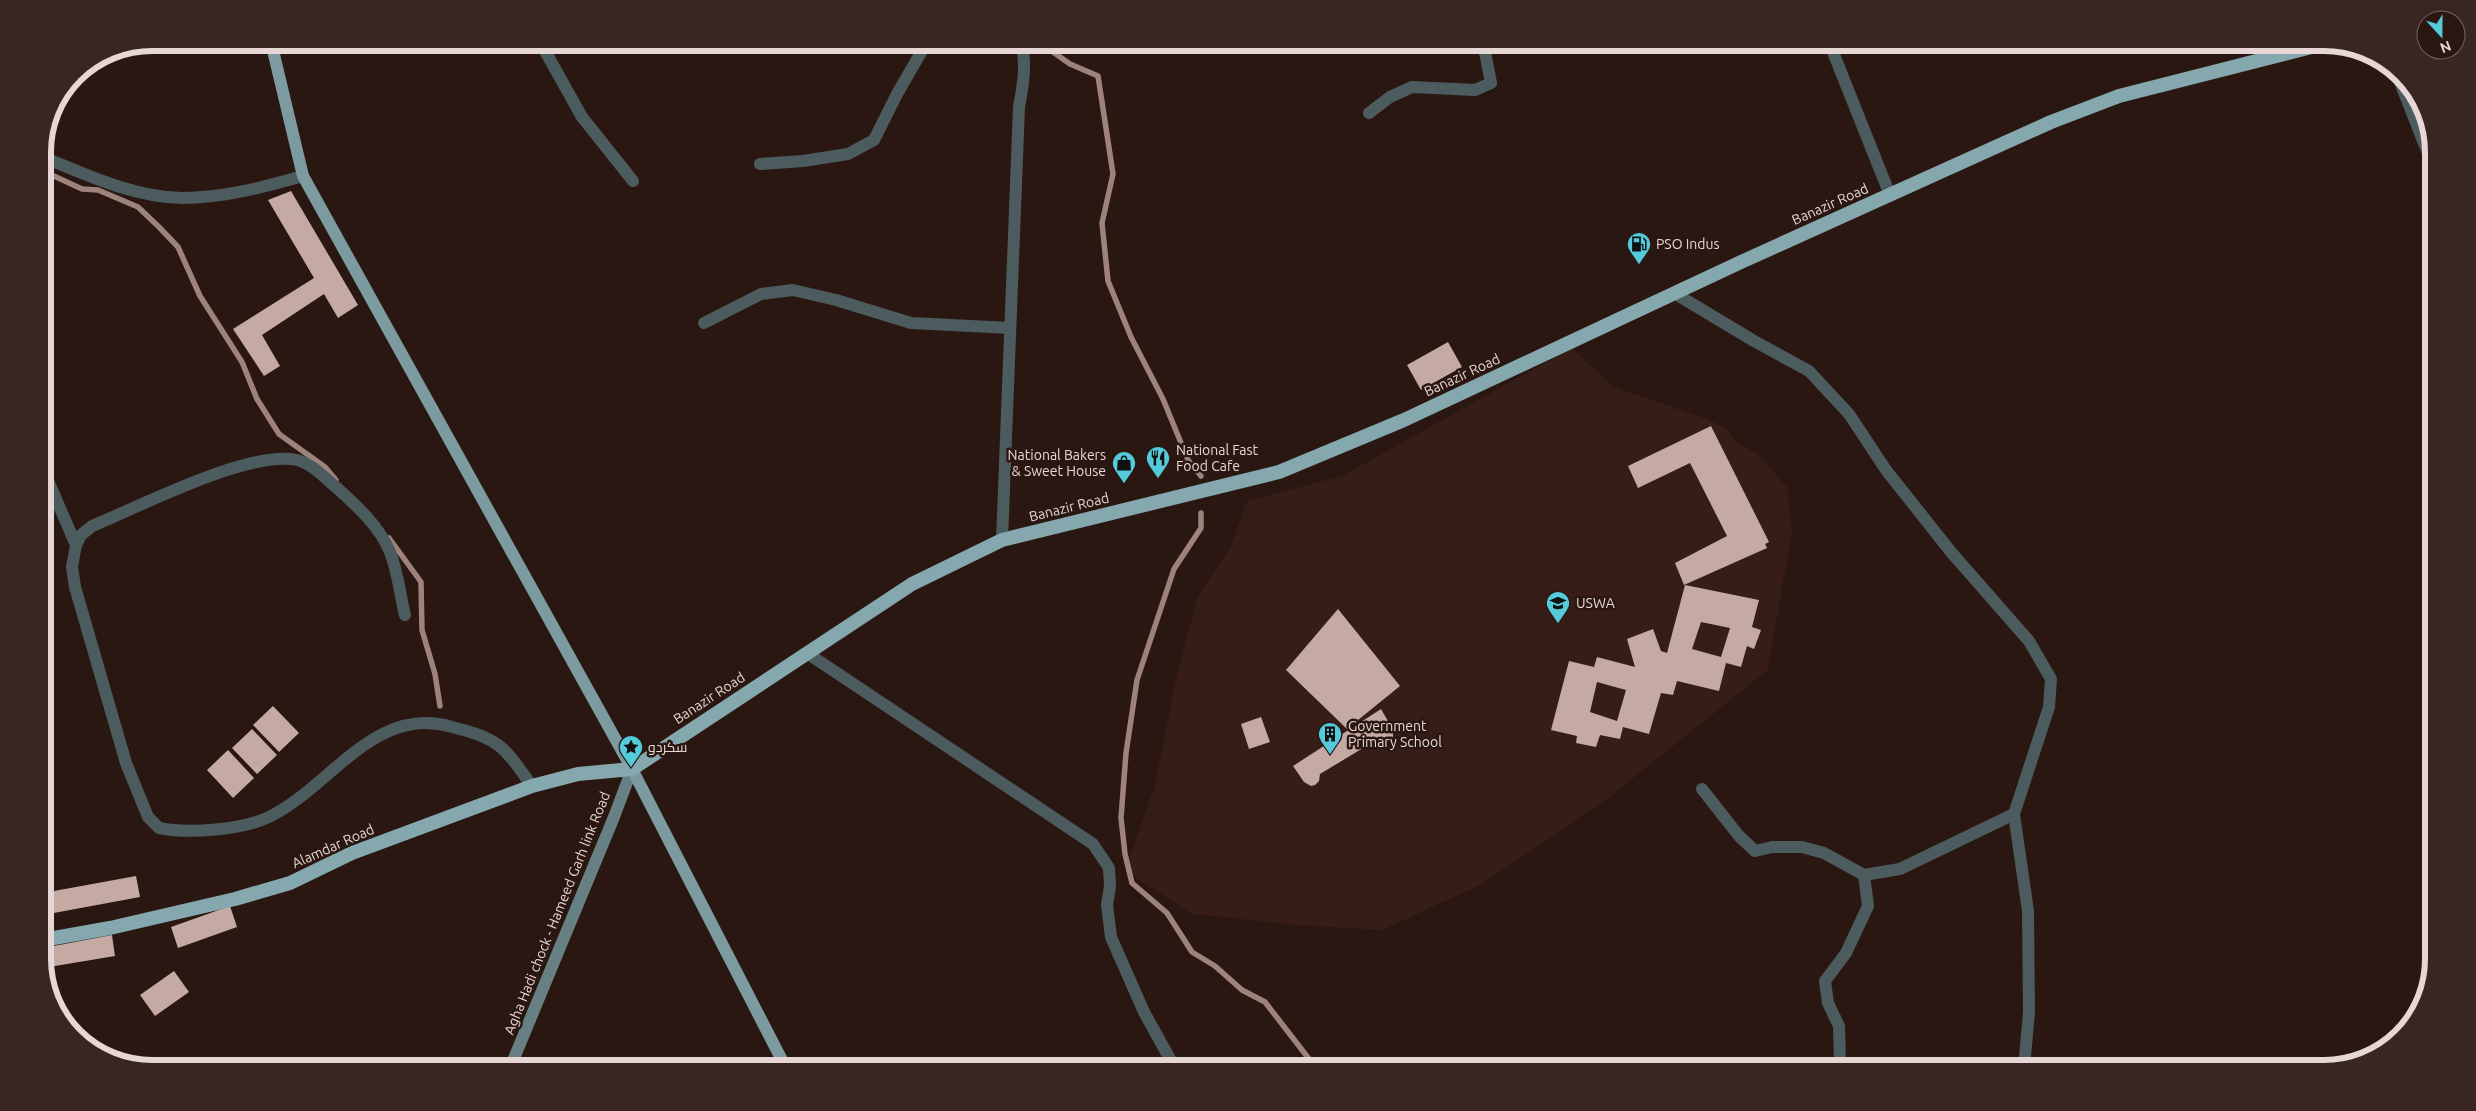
<svg xmlns="http://www.w3.org/2000/svg" width="2476" height="1111" viewBox="0 0 2476 1111" font-family="Ubuntu,Cairo,sans-serif">
  <style>
    .built { fill: #371d17 }
    .lines { fill: none; stroke-linecap: round; stroke-linejoin: round }
    .stream { stroke: #9e837d; stroke-width: 5.5 }
    .building { fill: #c4aaa3; fill-rule: evenodd }
    .minor { stroke: #4c5c5e; stroke-width: 12 }
    .tertiary { stroke: #4c5c5e; stroke-width: 12 }
    .secondary { stroke: #678083; stroke-width: 12 }
    .primary { stroke: #7b9ba0; stroke-width: 12 }
    .trunk { stroke: #84a8ad; stroke-width: 14 }
    .labels { text-anchor: middle; stroke-width: 5; stroke-linejoin: round; paint-order: stroke }
    .street-label { font-size: 14px; fill: #e6d7d4; stroke: #2a1712 }
    .poi-label { font-size: 14px; fill: #e6d7d4; stroke: #2a1712; text-anchor: start }
    .rim { fill: none; stroke: #e6d7d4; stroke-width: 6 }
  </style>
  <rect width="100%" height="100%" fill="#2a1712"/>
  <!-- built -->
  <polygon class="built" points="1572,348 1612,386 1709,420 1727,429 1737,443 1758,454 1787,487 1792,531 1768,670 1606,800 1480,885 1382,930 1297,925 1193,914 1125,871 1155,785 1177,674 1198,596 1230,549 1247,501 1342,476"/>
  <g class="lines">
    <!-- stream -->
    <g class="stream">
      <polyline points="1039,42 1070,64 1098,76 1113,174 1102,223 1108,281 1131,337 1163,399 1188,460 1201,476"/>
      <polyline points="43,171 82,189 98,190 138,207 159,227 178,247 200,296 242,362 257,399 279,434 325,467 336,480"/>
      <polyline points="1201,513 1201,528 1174,569 1137,680 1126,753 1121,818 1125,854 1132,883 1167,913 1192,952 1215,966 1242,990 1265,1002 1316,1068"/>
      <polyline points="389,538 421,582 422,630 435,674 440,706"/>
    </g>
  </g>
  <!-- building -->
  <g class="building">
    <polygon points="291,191 358,305 338,318 324,294 262,335 280,366 264,376 233,329 314,278 268,200"/>
    <polygon points="1448,342 1462,367 1421,390 1407,365"/>
    <polygon points="1711,426 1769,542 1765,544 1767,548 1684,585 1675,563 1727,536 1690,463 1638,488 1628,466"/>
    <path d="M1685,585L1759,600L1752,627L1761,630L1754,649L1747,646L1741,667L1726,663L1719,691L1677,681L1673,695L1661,693L1649,734L1623,727L1620,739L1600,735L1596,747L1576,743L1577,736L1551,730L1569,661L1594,667L1597,657L1635,667L1627,639L1653,629L1661,651L1667,653ZM1701,622L1730,628L1721,657L1692,649ZM1597,682L1626,690L1617,721L1590,712Z"/>
    <polygon points="1338,609 1400,686 1347,729 1286,670"/>
    <polygon points="273,706 299,733 279,752 253,725"/>
    <polygon points="1381,709 1393,730 1393,738 1388,742 1378,739 1320,774 1319,781 1315,785 1311,786 1304,782 1293,766"/>
    <polygon points="1261,717 1270,742 1249,749 1241,724"/>
    <polygon points="252,729 277,755 257,774 232,748"/>
    <polygon points="228,750 254,778 233,798 207,770"/>
    <polygon points="136,876 140,897 43,915 43,893"/>
    <polygon points="230,906 237,927 178,948 171,927"/>
    <polygon points="112,935 115,956 43,968 43,948"/>
    <polygon points="174,971 189,992 155,1016 140,995"/>
  </g>
  <g class="lines">
    <!-- minor -->
    <g class="minor">
      <polyline points="540,42 582,117 633,181"/>
      <polyline points="1829,42 1890,195"/>
      <polyline points="1369,113 1390,97 1412,87 1475,90 1491,83 1483,42"/>
      <path d="M43,157C87,175 133,197 182,198C223,198 264,187 303,176"/>
      <polyline points="760,164 803,161 848,154 874,140 897,94 927,42"/>
      <polyline points="1674,293 1754,341 1809,371 1849,414 1886,470 1951,552 2029,641 2051,679 2049,707 2014,814 2028,911 2029,1012 2024,1068"/>
      <polyline points="704,323 761,294 793,290 836,300 911,323 1010,328"/>
      <polyline points="43,469 76,545"/>
      <path d="M1002,540L1019,107C1023,85 1027,65 1021,42"/>
      <path d="M405,615C400,595 398,572 390,552C380,527 357,506 337,488C326,479 311,463 297,460C250,449 139,507 92,526L81,535L76,545L72,567L75,587L126,763L148,817L159,828C188,834 244,830 271,816C331,786 375,704 452,727C468,731 484,735 498,745C511,754 522,773 532,786"/>
      <polyline points="807,653 1093,844 1109,868 1110,886 1107,905 1111,937 1144,1012 1175,1068"/>
      <polyline points="1702,789 1739,836 1755,851 1772,847 1802,847 1824,853 1864,875 1900,869 2014,814"/>
      <polyline points="1826,1068 1840,1063 1839,1026 1828,1003 1825,981 1846,953 1868,906 1864,875"/>
    </g>
    <!-- tertiary -->
    <polyline class="tertiary" points="2398,77 2433,166"/>
    <!-- secondary -->
    <polyline class="secondary" points="510,1068 614,817 632,769"/>
    <!-- primary -->
    <polyline class="primary" points="271,42 303,176 632,769 786,1068"/>
    <!-- trunk -->
    <polyline class="trunk" points="43,940 110,928 235,899 290,883 352,853 532,786 578,774 632,769 912,584 1002,540 1279,472 1404,420 1741,262 2051,122 2119,96 2327,43"/>
  </g>
  <!-- icons -->
  <defs>
    <g id="fuel-pin" transform="scale(1.25)"><path d="M0 17L-7.5 6A9.5 9.5 0 1 1 7.5 6Z" fill="#53cbdb" stroke="#2a1712"/><path d="M-5.5-6h7V0h2V4h1.3V-2.5L3-4.5l.8-.8L6-3V5H2.5V1h-1V6h-7ZM-4.2-4.7v3.2H.2V-4.7Z" fill="#111"/></g>
    <g id="restaurant-pin" transform="scale(1.25)"><path d="M0 17L-7.5 6A9.5 9.5 0 1 1 7.5 6Z" fill="#53cbdb" stroke="#2a1712"/><path d="M-5-6h1v4h1v-4h1v4h1v-4h1v5L-1.5 .5V6h-2V.5L-5-1ZM5-6V6H3V1.5H1.5Q1.5-4 5-6Z" fill="#111"/></g>
    <g id="shop-pin" transform="scale(1.25)"><path d="M0 17L-7.5 6A9.5 9.5 0 1 1 7.5 6Z" fill="#53cbdb" stroke="#2a1712"/><path d="M-5-2.5h2.3a2.7 3.5 0 0 1 5.4 0H5L5.5 6h-11ZM-1.5-2.5h3a1.5 2.3 0 0 0-3 0Z" fill="#111"/></g>
    <g id="school-pin" transform="scale(1.25)"><path d="M0 17L-7.5 6A9.5 9.5 0 1 1 7.5 6Z" fill="#53cbdb" stroke="#2a1712"/><path d="M0-5L7-2L0 1L-7-2ZM-4 1L0 2.5L4 1V4Q0 6-4 4Z" fill="#111"/></g>
    <g id="building-pin" transform="scale(1.25)"><path d="M0 17L-7.5 6A9.5 9.5 0 1 1 7.5 6Z" fill="#53cbdb" stroke="#2a1712"/><path d="M-4-6H4V6H1V3H-1V6H-4ZM-2.5-4.3h1.7v1.8h-1.7ZM.8-4.3h1.7v1.8H.8ZM-2.5-1h1.7V.8h-1.7ZM.8-1h1.7V.8H.8Z" fill="#111"/></g>
    <g id="sight-pin" transform="scale(1.25)"><path d="M0 17L-7.5 6A9.5 9.5 0 1 1 7.5 6Z" fill="#53cbdb" stroke="#2a1712"/><path d="M0-6L1.8-2.2L6-1.7L2.9 1.2L3.7 5.4L0 3.3L-3.7 5.4L-2.9 1.2L-6-1.7L-1.8-2.2Z" fill="#111"/></g>
  </defs>
  <g fill-rule="evenodd">
    <use href="#fuel-pin" x="1639" y="244"/>
    <use href="#restaurant-pin" x="1158" y="458"/>
    <use href="#shop-pin" x="1124" y="463"/>
    <use href="#school-pin" x="1558" y="603"/>
    <use href="#building-pin" x="1330" y="734"/>
    <use href="#sight-pin" x="631" y="747"/>
  </g>
  <g class="labels">
    <!-- street labels -->
    <g class="street-label">
      <text transform="translate(1830 204) rotate(-24)" y="5">Banazir Road</text>
      <text transform="translate(1462 375) rotate(-25)" y="5">Banazir Road</text>
      <text transform="translate(1069 507) rotate(-14)" y="5">Banazir Road</text>
      <text transform="translate(709 698) rotate(-33)" y="5">Banazir Road</text>
      <text transform="translate(333 846) rotate(-24)" y="5">Alamdar Road</text>
      <text transform="translate(557 913) rotate(-68)" y="5">Agha Hadi chock - Hameed Garh link Road</text>
    </g>
    <!-- poi labels -->
    <g class="poi-label">
      <text x="1656" y="249">PSO Indus</text>
      <text x="1176" y="455">National Fast<tspan x="1176" dy="16">Food Cafe</tspan></text>
      <text x="1106" y="460" text-anchor="end">National Bakers<tspan x="1106" dy="16">&amp; Sweet House</tspan></text>
      <text x="1576" y="608">USWA</text>
      <text x="1348" y="731">Government<tspan x="1348" dy="16">Primary School</tspan></text>
      <text x="648" y="752">سکردو</text>
    </g>
  </g>
  <!-- crop -->
  <path d="M0 0H2476V1111H0ZM152 51H2324A101 101 0 0 1 2425 152V959A101 101 0 0 1 2324 1060H152A101 101 0 0 1 51 959V152A101 101 0 0 1 152 51Z" fill="#392622" fill-rule="evenodd"/>
  <path class="rim" d="M152 51H2324A101 101 0 0 1 2425 152V959A101 101 0 0 1 2324 1060H152A101 101 0 0 1 51 959V152A101 101 0 0 1 152 51Z"/>
  <!-- north arrow -->
  <g transform="translate(2441 35) rotate(159)"><circle r="24" fill="#2a1712" stroke="#756460"/>
  <path d="M0-4L9 19L0 12L-9 19Z" fill="#53cbdb"/>
  <text y="-8" font-size="14" font-weight="bold" text-anchor="middle" fill="#e6d7d4">N</text>
  </g>
</svg>
